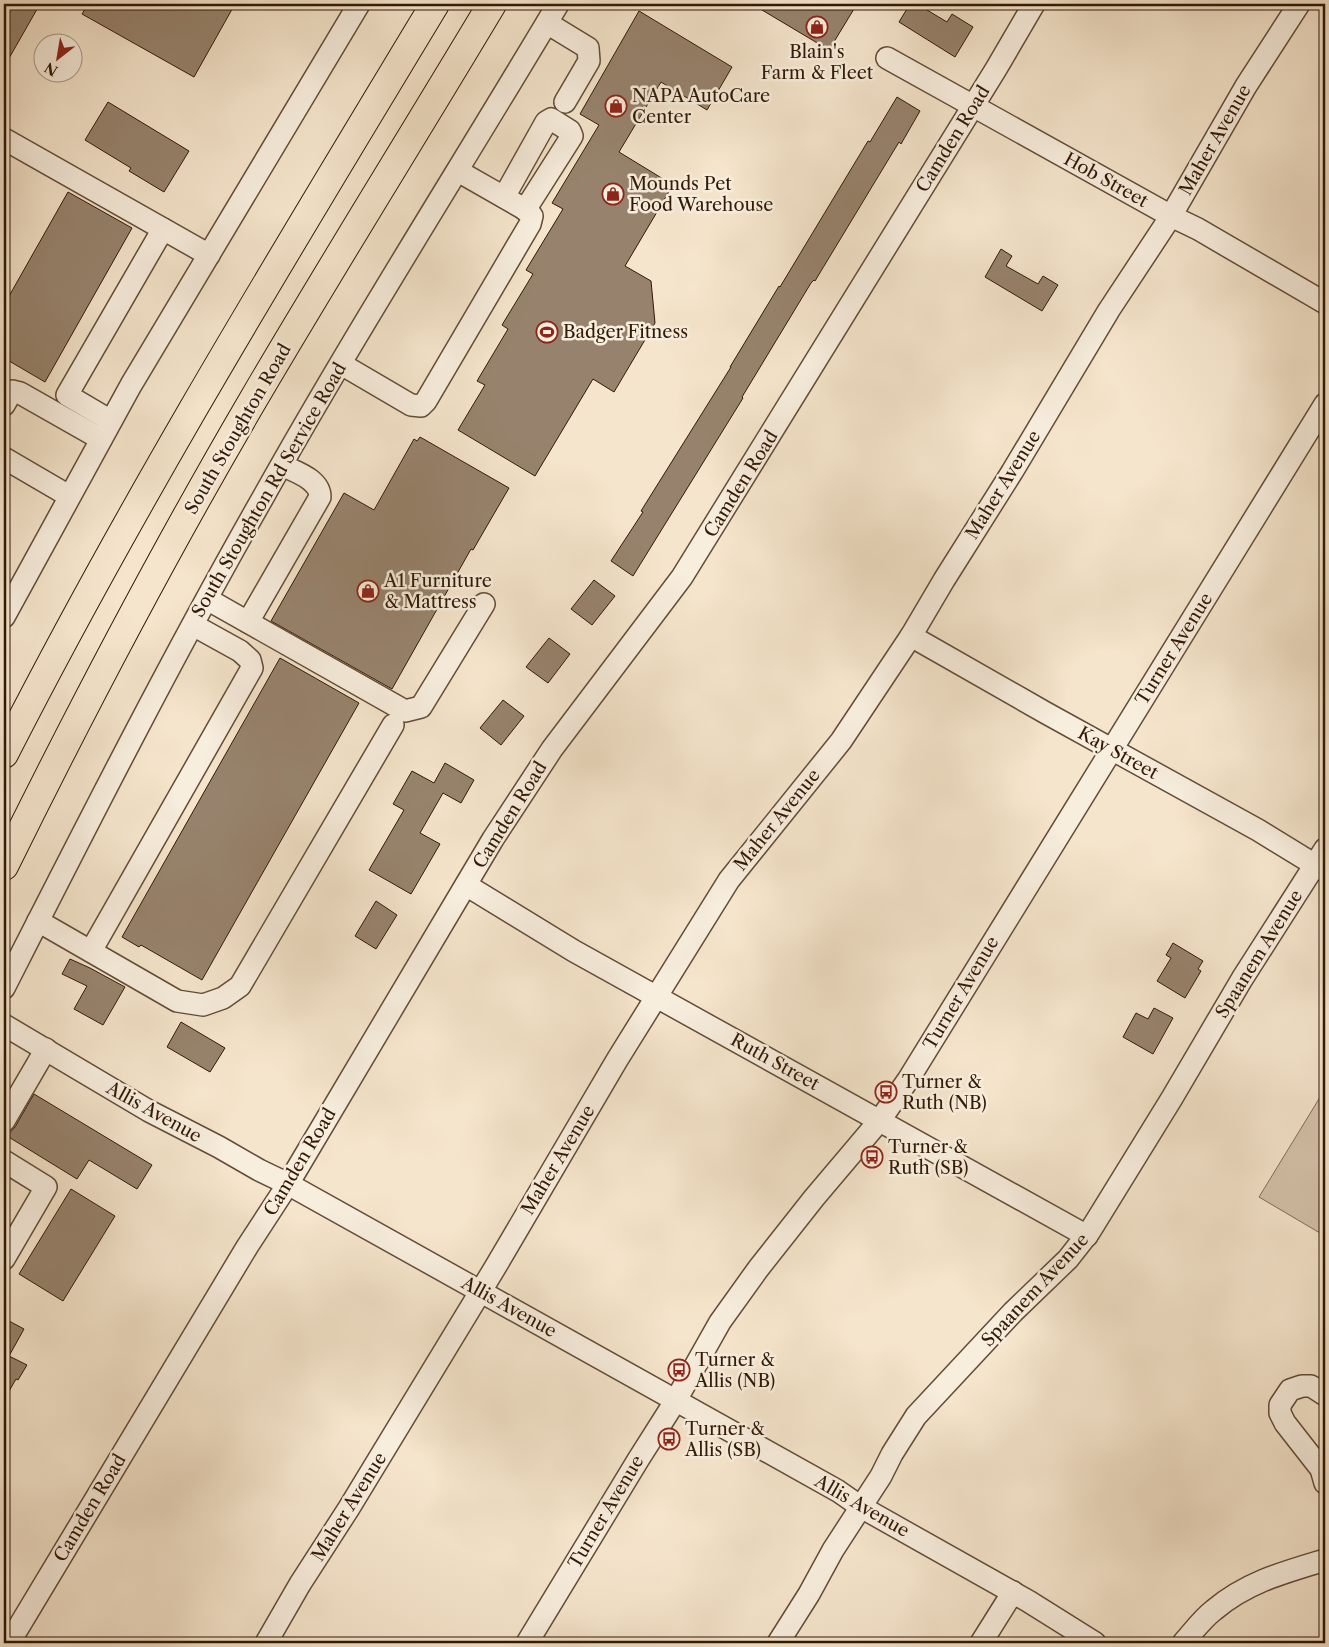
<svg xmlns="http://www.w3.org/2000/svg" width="1329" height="1647" viewBox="0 0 1329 1647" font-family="'Libre Caslon Text',serif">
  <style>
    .green { fill: #d4c2aa; stroke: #826e58 }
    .building { fill: #97836d; stroke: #311906 }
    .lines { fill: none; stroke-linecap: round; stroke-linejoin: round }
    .minor-casing { stroke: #624c38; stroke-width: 24 }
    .major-casing { stroke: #311906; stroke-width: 30 }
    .minor { stroke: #f8eede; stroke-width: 21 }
    .major { stroke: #f5e5cc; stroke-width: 28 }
    .labels { text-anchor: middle; stroke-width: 5; stroke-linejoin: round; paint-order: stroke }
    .poi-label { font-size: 18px; fill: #311906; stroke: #f8eede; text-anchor: start }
    .street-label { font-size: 18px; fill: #311906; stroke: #f8eede }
  </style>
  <rect width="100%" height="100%" fill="#f5e5cc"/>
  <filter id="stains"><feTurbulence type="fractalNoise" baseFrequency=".004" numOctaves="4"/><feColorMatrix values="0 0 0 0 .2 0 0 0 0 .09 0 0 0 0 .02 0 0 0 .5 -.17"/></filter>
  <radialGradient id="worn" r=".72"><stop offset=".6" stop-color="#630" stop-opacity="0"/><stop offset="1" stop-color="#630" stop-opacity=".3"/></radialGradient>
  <!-- green -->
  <polygon class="green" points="1325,1089 1325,1236 1259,1197"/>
  <!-- building -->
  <g class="building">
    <polygon points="4,4 40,4 4,67"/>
    <polygon points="88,4 235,4 194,77 82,14"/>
    <polygon points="752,4 857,4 829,50"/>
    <polygon points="910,4 917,4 947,22 952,14 973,27 955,57 899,22"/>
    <polygon points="639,11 732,67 707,110 661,82 619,152 673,185 625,266 651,281 655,323 614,392 593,379 535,476 458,430 485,385 477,381 508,329 502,325 533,274 526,270 563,209 552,203 599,125 580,114"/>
    <polygon points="897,97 920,111 901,144 899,142 815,281 814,280 811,283 742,397 743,398 633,576 611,561 643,512 641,511 731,367 730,367 779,286 780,287 868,141 870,142"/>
    <polygon points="108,102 189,151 164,192 129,171 131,168 85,140"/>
    <polygon points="68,192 132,228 45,382 4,358 4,305"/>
    <polygon points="1001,249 1012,256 1006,266 1038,284 1043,276 1058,285 1042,311 985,277"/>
    <polygon points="420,437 509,488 473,550 471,549 392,689 271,621 344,493 374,510 414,439 417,441"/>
    <polygon points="594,580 615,596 592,625 571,609"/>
    <polygon points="549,638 570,654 548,683 526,667"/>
    <polygon points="280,658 359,703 202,980 141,945 139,947 122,937"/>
    <polygon points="503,700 524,716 501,745 480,728"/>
    <polygon points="445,763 474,780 461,803 443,793 420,833 440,844 411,894 369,870 404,810 393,804 412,771 434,783"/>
    <polygon points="376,901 397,915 376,949 355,936"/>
    <polygon points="1173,943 1203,961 1198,969 1201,971 1185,998 1157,981 1171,958 1166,955"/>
    <polygon points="70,959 90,968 125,987 103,1025 74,1009 87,986 62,974"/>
    <polygon points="1154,1008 1173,1018 1153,1054 1123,1037 1136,1013 1148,1019"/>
    <polygon points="181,1022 225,1048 210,1072 167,1047"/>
    <polygon points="34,1094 152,1165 137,1189 89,1160 77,1179 7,1136 15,1127"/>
    <polygon points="71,1189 115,1216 63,1301 19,1274"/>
    <polygon points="9,1321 24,1329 9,1356 27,1365 18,1380 16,1379 4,1400 4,1329"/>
  </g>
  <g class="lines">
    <!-- minor casing -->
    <g class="minor-casing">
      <g id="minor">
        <polyline points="547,23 588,48 589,61 565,102"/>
        <polyline points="887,58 1171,216 1198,229 1325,303"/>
        <polyline points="4,139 209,255"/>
        <polyline points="504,197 546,122 551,119 570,131 572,136 525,210"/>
        <polyline points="341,364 411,405 421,406 426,401 530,224 532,216 528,211 458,171"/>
        <polyline points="4,405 12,391 20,393 101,439"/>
        <polyline points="111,421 67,395 163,229"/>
        <polyline points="4,458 69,496"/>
        <polyline points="207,599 405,711 421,707 484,604"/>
        <polyline points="4,617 131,385 359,4"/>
        <path d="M248,622L320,497C320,479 295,472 282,465"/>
        <polyline points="911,636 1046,713 1258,830 1325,871"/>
        <polyline points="466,885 574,951 1087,1236"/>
        <polyline points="38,921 177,1001 203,1005 223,998 240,986 393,725"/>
        <polyline points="91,951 252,668 250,660 240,651 193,625"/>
        <path d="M4,988C87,825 170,661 261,501C355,333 459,170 558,4"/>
        <polyline points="4,1025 149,1111 219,1147 259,1170 288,1184 838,1491 861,1507 1028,1601 1095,1643"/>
        <polyline points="4,1121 46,1049"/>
        <polyline points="4,1161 46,1187 4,1259"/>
        <polyline points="1325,1395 1311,1386 1302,1386 1290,1390 1280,1405 1280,1413 1285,1423 1321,1469 1325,1483"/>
        <polyline points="9,1643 247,1247 288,1184 493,839 552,749 682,577 996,69 1034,4"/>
        <polyline points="266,1643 300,1584 349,1508 496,1266 617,1060 729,880 841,741 911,636 944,580 1012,472 1109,310 1171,216 1246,86 1299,4"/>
        <polyline points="527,1643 638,1460 676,1400 720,1322 758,1269 814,1198 880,1120 908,1080 1325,404"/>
        <polyline points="778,1643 809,1594 833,1550 881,1476 892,1454 916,1416 1013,1312 1068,1259 1090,1231 1172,1098 1242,979 1325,849"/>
        <polyline points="981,1643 1013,1592"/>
        <path d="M1183,1643C1193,1632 1202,1619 1214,1610C1247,1582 1285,1572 1325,1560"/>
      </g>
    </g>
    <!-- major casing -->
    <g class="major-casing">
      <g id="major">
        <path d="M4,754C135,497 286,251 435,4"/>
        <path d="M4,866C82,708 164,552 253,400C331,267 413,136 492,4"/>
      </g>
    </g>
    <!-- minor -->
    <use href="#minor" class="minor"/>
    <!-- major -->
    <use href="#major" class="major"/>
  </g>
  <!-- icons -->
  <defs>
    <g id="shop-ring" transform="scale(1.125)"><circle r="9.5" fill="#f8eede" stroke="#8f2418" stroke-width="1.5"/><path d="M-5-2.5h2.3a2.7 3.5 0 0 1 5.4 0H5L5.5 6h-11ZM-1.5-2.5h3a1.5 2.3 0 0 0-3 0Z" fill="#8f2418"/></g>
    <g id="stadium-ring" transform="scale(1.125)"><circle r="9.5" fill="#f8eede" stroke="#8f2418" stroke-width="1.5"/><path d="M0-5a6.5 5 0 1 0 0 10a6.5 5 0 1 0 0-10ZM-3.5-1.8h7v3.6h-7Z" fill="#8f2418"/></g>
    <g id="bus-ring" transform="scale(1.125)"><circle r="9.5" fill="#f8eede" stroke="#8f2418" stroke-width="1.5"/><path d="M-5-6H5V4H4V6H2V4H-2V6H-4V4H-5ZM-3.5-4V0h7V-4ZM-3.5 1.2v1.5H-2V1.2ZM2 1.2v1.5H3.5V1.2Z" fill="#8f2418"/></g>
  </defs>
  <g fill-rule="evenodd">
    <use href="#shop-ring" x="817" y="27"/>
    <use href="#shop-ring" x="616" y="106"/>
    <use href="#shop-ring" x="613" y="194"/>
    <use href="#stadium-ring" x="547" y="332"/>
    <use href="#shop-ring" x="368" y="591"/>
    <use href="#bus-ring" x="886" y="1092"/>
    <use href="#bus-ring" x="872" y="1157"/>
    <use href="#bus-ring" x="679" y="1370"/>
    <use href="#bus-ring" x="669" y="1439"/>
  </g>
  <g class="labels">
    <!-- poi labels -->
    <g class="poi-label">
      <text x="817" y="58" text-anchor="middle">Blain's<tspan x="817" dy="21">Farm &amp; Fleet</tspan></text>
      <text x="632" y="102">NAPA AutoCare<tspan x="632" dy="21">Center</tspan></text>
      <text x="629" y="190">Mounds Pet<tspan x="629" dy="21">Food Warehouse</tspan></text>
      <text x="563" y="338">Badger Fitness</text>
      <text x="384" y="587">A1 Furniture<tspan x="384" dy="21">&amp; Mattress</tspan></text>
      <text x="902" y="1088">Turner &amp;<tspan x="902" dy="21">Ruth (NB)</tspan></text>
      <text x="888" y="1153">Turner &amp;<tspan x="888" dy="21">Ruth (SB)</tspan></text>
      <text x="695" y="1366">Turner &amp;<tspan x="695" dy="21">Allis (NB)</tspan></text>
      <text x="685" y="1435">Turner &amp;<tspan x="685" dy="21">Allis (SB)</tspan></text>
    </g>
    <!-- street labels -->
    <g class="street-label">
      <text transform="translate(953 139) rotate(-58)" y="6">Camden Road</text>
      <text transform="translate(1215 140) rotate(-60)" y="6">Maher Avenue</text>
      <text transform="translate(1106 180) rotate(29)" y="6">Hob Street</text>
      <text transform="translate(238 429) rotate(-60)" y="6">South Stoughton Road</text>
      <text transform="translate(741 484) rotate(-58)" y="6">Camden Road</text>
      <text transform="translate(1003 485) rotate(-58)" y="6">Maher Avenue</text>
      <text transform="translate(269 490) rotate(-60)" y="6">South Stoughton Rd Service Road</text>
      <text transform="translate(1174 649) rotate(-58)" y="6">Turner Avenue</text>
      <text transform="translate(1118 753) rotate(29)" y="6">Kay Street</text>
      <text transform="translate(510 815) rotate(-58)" y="6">Camden Road</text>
      <text transform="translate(777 820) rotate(-51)" y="6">Maher Avenue</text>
      <text transform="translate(1259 954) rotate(-58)" y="6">Spaanem Avenue</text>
      <text transform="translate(961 993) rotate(-59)" y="6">Turner Avenue</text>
      <text transform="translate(775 1062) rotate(29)" y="6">Ruth Street</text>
      <text transform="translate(154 1112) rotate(29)" y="6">Allis Avenue</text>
      <text transform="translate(558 1160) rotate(-59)" y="6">Maher Avenue</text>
      <text transform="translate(300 1162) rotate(-59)" y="6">Camden Road</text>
      <text transform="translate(1035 1290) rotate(-47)" y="6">Spaanem Avenue</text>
      <text transform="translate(509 1307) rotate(29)" y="6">Allis Avenue</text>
      <text transform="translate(862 1506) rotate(30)" y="6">Allis Avenue</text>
      <text transform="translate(349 1507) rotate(-58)" y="6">Maher Avenue</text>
      <text transform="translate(90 1508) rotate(-59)" y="6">Camden Road</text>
      <text transform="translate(606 1512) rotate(-59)" y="6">Turner Avenue</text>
    </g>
  </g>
  <!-- margin -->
  <rect width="1329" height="1647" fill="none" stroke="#f5e5cc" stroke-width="20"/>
  <rect x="5" y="5" width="1319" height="1637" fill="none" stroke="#311906" stroke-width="2.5"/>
  <rect x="10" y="10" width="1309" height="1627" fill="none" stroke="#311906"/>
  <!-- north arrow -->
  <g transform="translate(58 58) rotate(211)"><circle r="24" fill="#f8eede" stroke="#a89988"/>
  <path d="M0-4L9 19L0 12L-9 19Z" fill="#8f2418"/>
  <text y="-8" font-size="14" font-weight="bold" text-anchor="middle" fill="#311906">N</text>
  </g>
  <rect width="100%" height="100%" filter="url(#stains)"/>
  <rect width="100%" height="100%" fill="url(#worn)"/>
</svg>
